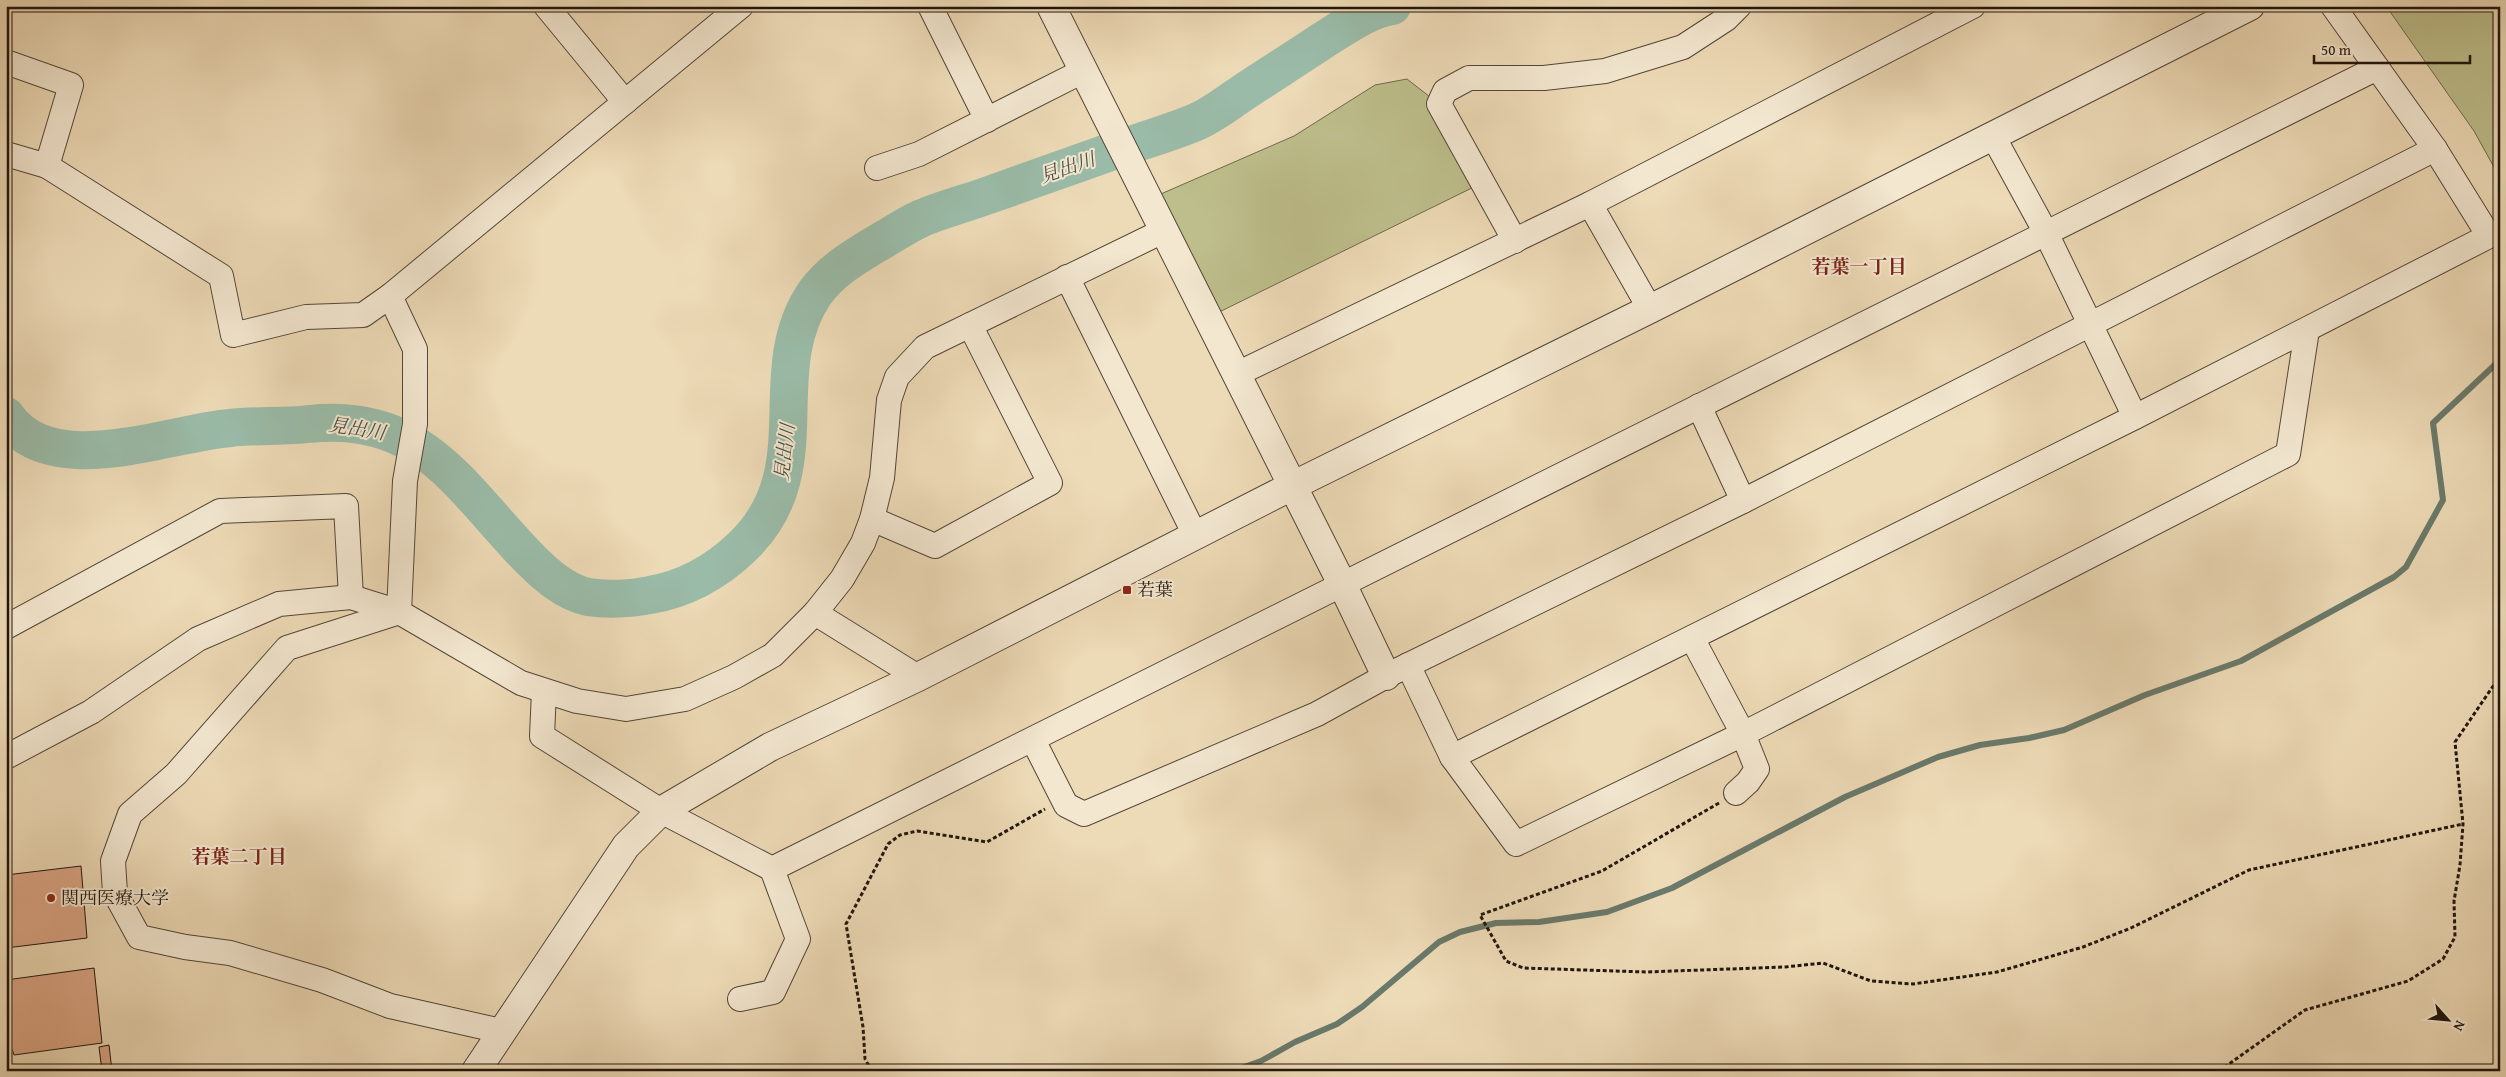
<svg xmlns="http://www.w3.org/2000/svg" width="2506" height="1077" viewBox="0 0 2506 1077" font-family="'Gentium Book Plus','Noto Serif JP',serif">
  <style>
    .green { fill: #bdbe8b; stroke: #6e6a4c }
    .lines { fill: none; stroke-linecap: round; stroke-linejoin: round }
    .stream { stroke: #69796a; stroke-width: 6 }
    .river { stroke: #9abba8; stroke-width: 38 }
    .building { fill: #dca686; stroke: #20150d }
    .minor-casing { stroke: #534637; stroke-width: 26 }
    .tertiary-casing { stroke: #534637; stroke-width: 30 }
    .path { stroke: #20150d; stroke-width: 3; stroke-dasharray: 4 2.5; stroke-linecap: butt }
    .minor { stroke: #f3e7d0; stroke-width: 24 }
    .tertiary { stroke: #f3e7d0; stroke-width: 28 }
    .poi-dot { fill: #8f2418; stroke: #f3e7d0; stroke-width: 2 }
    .labels { text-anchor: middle; stroke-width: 4; stroke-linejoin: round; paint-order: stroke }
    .poi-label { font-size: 18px; fill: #20150d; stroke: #f3e7d0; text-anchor: start }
    .water-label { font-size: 19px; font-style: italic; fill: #4b4f43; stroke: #f3e7d0 }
    .neighbourhood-label { font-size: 19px; font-weight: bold; fill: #7a1f14; stroke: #f3e7d0 }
  </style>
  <rect width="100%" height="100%" fill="#eddab6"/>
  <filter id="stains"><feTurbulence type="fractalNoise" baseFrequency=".004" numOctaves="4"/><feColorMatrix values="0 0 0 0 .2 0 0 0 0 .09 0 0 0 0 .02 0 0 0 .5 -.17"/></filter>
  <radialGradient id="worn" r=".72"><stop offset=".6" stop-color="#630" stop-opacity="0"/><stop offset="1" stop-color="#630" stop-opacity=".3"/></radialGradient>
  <!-- green -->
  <g class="green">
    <polygon points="2386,6 2500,6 2500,178 2474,131"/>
    <polygon points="1407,79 1439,104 1482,183 1207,318 1147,200 1294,136 1375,85"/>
  </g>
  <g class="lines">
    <!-- stream -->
    <g class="stream">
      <polyline points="1159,1071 1167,1071"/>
      <polyline points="1233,1071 1261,1061 1295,1042 1337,1024 1362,1007 1439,942 1460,932 1496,923 1539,922 1607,912 1672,888 1845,797 1938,757 1980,745 2029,738 2064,730 2145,695 2241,661 2394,577 2406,567 2443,500 2433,423 2500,360"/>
    </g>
    <!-- river -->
    <path class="river" d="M6,416C50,482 168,433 230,428C257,425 283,427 309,424C423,411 461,489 530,559C546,575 565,592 588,597C606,600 631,599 650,595C685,589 716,572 742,547C823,470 760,373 815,293C831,271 853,258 876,244C891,236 906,225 922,218C944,209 967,203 989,195C1036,178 1083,162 1130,145C1152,138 1175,131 1196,122C1212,115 1226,104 1241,94C1268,76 1295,59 1322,41C1343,28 1367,10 1392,6"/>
  </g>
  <!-- building -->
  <g class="building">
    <polygon points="81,866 87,938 6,948 6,875"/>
    <polygon points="94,968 102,1043 14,1055 12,1049 6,1049 6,980"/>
    <polygon points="109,1045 112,1071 102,1071 99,1047"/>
  </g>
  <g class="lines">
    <!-- minor casing -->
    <g class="minor-casing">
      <g id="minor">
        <polyline points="546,6 625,102"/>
        <polyline points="930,6 987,120"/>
        <polyline points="6,62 71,85 47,166 6,154"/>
        <polyline points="1993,136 2046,233 2135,417"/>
        <polyline points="47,166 221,276 233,335 306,317 363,315 390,296 741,6"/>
        <polyline points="877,168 919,154 1083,71"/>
        <polyline points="1590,204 1650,309"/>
        <polyline points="1515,241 1439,104 1445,91 1469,78 1544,78 1605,71 1683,47 1726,19 1739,6"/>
        <polyline points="1067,277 1195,535"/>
        <polyline points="390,296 415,349 415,424 405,481 399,612"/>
        <polyline points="1237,374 1590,204 1973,6"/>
        <polyline points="1699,406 1743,501"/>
        <polyline points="872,519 935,546 1050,483 970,325"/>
        <polyline points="399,612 287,648 176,774 130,814 113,861 115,893 139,937 185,947 230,953 322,980 390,1006 501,1031"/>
        <polyline points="815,613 918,677"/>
        <polyline points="6,627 220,511 346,506 351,597"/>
        <polyline points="1692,638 1743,734 1757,769 1748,782 1736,793"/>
        <polyline points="1408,665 1452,757 1516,844 1743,734 2288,454 2307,330"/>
        <polyline points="544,691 542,736 661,811 772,869 798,939 773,992 740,999"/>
        <polyline points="1033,740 1066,805 1084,814 1317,714 1386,676 1743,501 2435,149"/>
        <polyline points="6,757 91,712 198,639 279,604 351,597 399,612 521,683 577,701 626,709 685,699 734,677 773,655 815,613 842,579 863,543 872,519 882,478 889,400 897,377 925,347 1163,231"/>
        <polyline points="1452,757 2135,417 2489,236 2435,149 2333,6"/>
        <polyline points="772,869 2377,68"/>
      </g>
    </g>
    <!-- tertiary casing -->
    <g class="tertiary-casing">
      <g id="tertiary">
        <polyline points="1051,6 1343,586 1386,676"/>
        <polyline points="476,1071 626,846 661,811 770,747 918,677 1292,486 1650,309 2250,6"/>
      </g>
    </g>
    <!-- path -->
    <g class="path">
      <polyline points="1719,803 1602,871 1480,915 1506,961 1523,968 1646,972 1785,967 1823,963 1871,981 1913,984 1997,972 2083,947 2131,928 2249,870 2463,824"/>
      <polyline points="872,1071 865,1059 863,1027 846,924 888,844 900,835 917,831 987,842 1045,809"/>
      <polyline points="2219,1071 2305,1010 2408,981 2443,959 2455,937 2454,901 2460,865 2463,824 2455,742 2500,676"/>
    </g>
    <!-- minor -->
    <use href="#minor" class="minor"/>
    <!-- tertiary -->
    <use href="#tertiary" class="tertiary"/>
  </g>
  <!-- markers -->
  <g class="poi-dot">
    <rect x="1122" y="585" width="10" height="10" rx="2.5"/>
    <circle cx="51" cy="898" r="5"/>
  </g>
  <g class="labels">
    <!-- poi labels -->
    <g class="poi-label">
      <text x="1137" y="596">若葉</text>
      <text x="61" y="904">関西医療大学</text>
    </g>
    <!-- water labels -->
    <g class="water-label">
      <text transform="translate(1067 167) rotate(-19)" y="7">見出川</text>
      <text transform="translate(357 428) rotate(9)" y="7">見出川</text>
      <text transform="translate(784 452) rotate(-83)" y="7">見出川</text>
    </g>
    <!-- neighbourhood labels -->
    <g class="neighbourhood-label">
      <text x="1859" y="273">若葉一丁目</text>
      <text x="239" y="863">若葉二丁目</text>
    </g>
  </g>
  <!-- margin -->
  <rect width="2506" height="1077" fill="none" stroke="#eddab6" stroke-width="25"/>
  <rect x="8" y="8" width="2491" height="1062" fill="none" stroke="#20150d" stroke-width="2.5"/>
  <rect x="12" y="12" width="2481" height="1052" fill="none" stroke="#20150d"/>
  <!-- north arrow -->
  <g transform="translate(2448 1020) rotate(117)" stroke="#f3e7d0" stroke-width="4" paint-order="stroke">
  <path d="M0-4L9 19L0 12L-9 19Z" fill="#20150d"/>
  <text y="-8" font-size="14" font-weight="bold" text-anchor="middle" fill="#20150d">N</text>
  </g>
  <!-- scale -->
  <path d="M2314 55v8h156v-8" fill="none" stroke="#20150d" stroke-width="2.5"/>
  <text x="2321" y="55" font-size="15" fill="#20150d" stroke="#f3e7d0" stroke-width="4" paint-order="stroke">50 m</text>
  <rect width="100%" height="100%" filter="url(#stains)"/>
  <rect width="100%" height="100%" fill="url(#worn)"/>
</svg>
